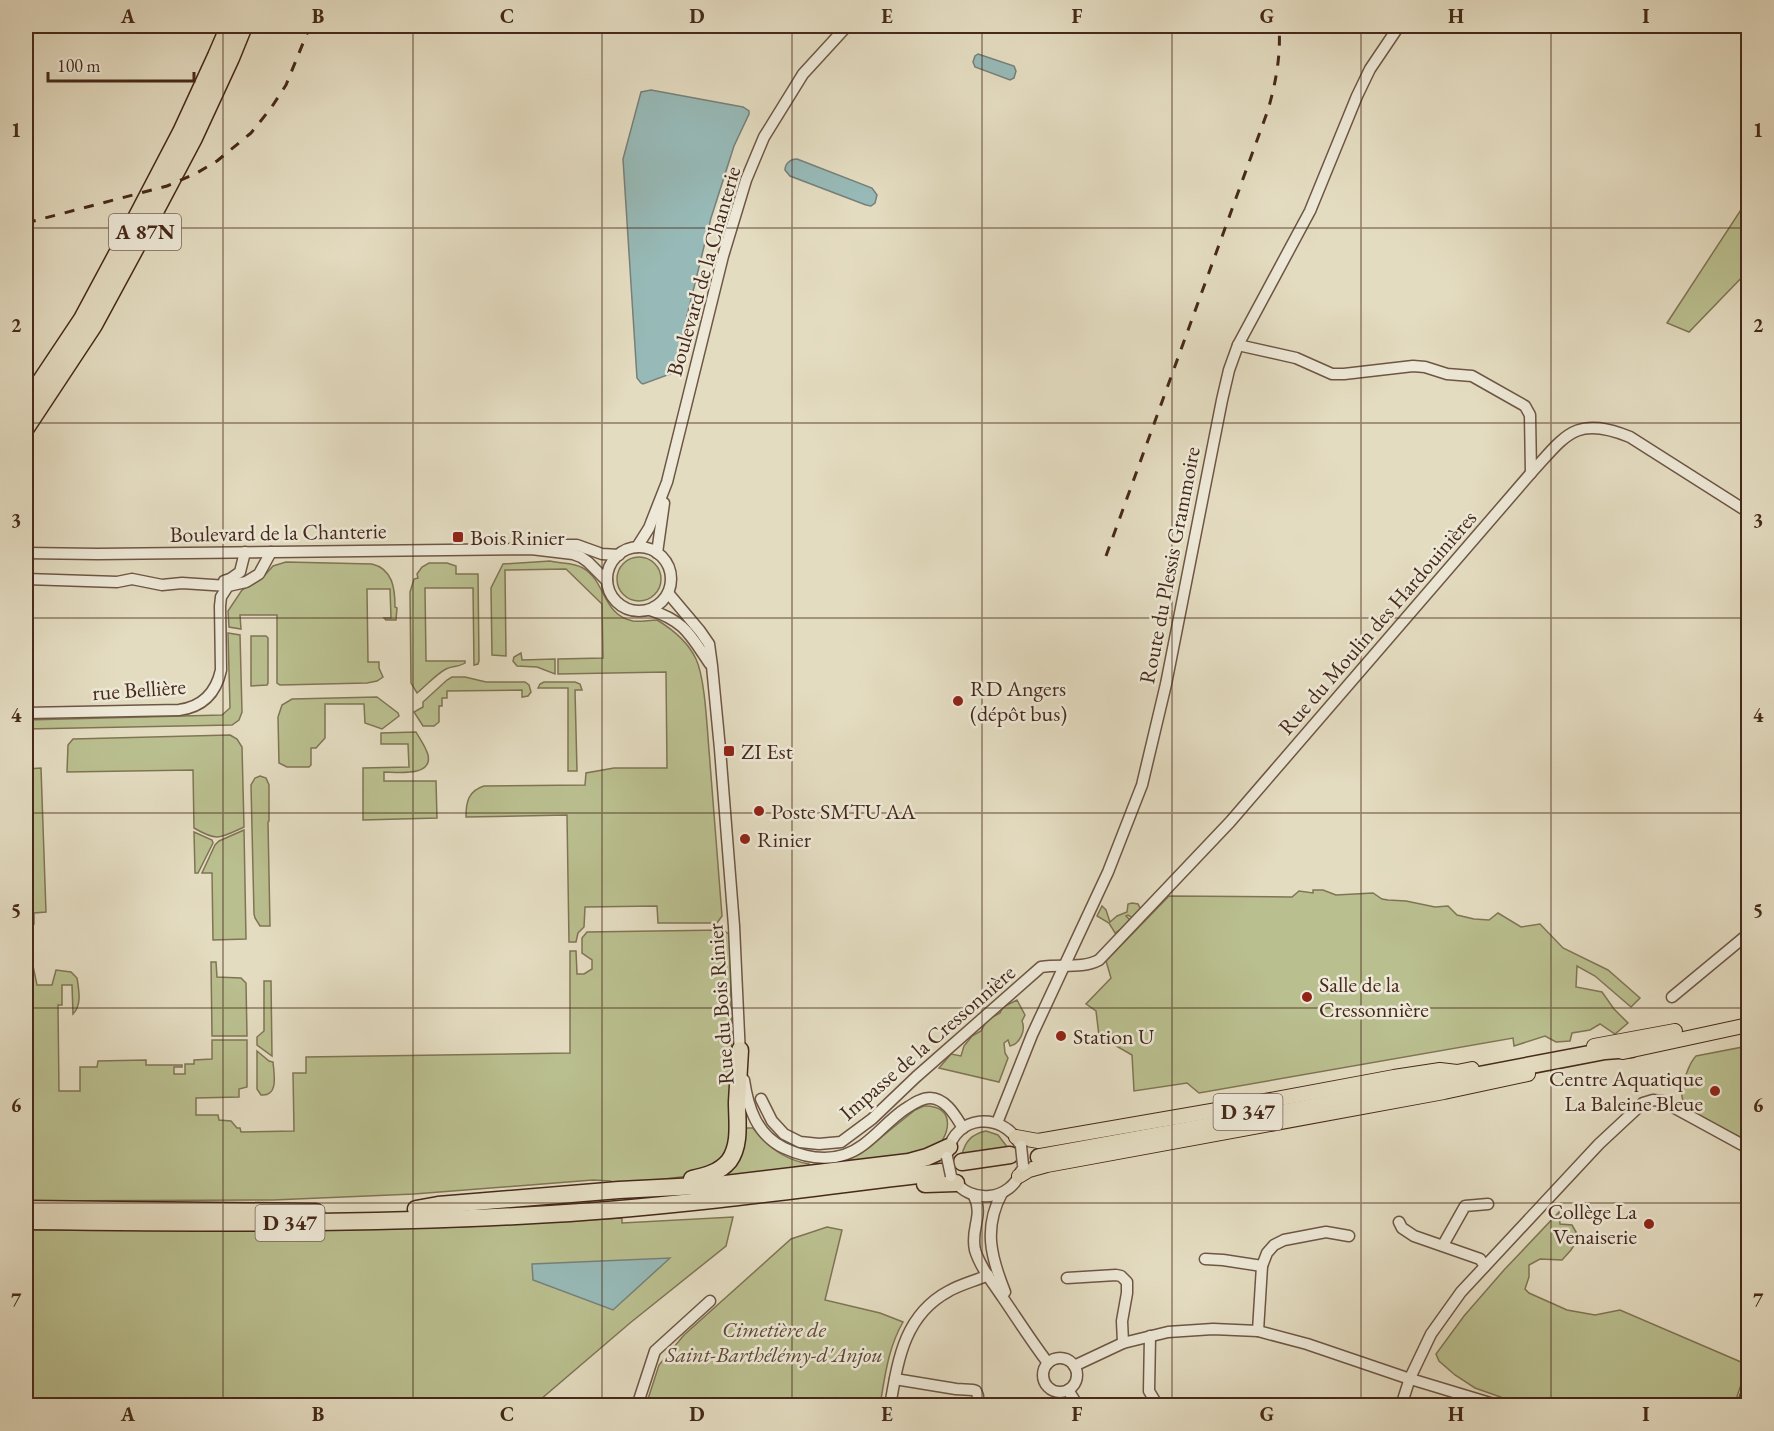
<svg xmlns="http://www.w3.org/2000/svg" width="1774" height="1431" viewBox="0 0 1774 1431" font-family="'EB Garamond',serif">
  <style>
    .green { fill: #babf8f; stroke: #807454; stroke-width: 1.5 }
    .water { fill: #97bab8; stroke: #778079; stroke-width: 1.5 }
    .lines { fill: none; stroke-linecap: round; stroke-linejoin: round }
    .minor-casing { stroke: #6e5644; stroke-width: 13 }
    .major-casing { stroke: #46291a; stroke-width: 16 }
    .highway-casing { stroke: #46291a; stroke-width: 19 }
    .minor { stroke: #ede8d7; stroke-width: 10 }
    .major { stroke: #e4dcc1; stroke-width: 14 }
    .highway { stroke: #e4dcc1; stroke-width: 16 }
    .rail { stroke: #46291a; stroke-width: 3; stroke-dasharray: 10 10; stroke-linecap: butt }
    .minor-bridge-casing { stroke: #6e5644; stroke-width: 13; stroke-linecap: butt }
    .minor-bridge { stroke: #ede8d7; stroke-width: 10 }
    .grid { fill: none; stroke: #46291a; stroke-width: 1.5; stroke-opacity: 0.55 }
    .poi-dot { fill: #8f2418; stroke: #ede8d7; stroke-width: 2 }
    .labels { text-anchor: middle; stroke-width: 5; stroke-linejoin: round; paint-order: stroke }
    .shield { fill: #ede8d7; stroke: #786253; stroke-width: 1.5 }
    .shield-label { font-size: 21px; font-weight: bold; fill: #46291a }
    .street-label { font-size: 22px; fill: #46291a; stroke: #ede8d7 }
    .poi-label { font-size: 22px; fill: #46291a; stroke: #ede8d7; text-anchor: start }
    .park-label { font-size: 22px; font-style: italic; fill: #5d4731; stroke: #ede8d7 }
    .neatline { fill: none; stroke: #46291a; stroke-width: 2 }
    .grid-label { font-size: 20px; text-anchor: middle; font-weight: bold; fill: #46291a }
  </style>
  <rect width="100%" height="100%" fill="#e4dcc1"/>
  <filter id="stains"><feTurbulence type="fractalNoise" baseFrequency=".00333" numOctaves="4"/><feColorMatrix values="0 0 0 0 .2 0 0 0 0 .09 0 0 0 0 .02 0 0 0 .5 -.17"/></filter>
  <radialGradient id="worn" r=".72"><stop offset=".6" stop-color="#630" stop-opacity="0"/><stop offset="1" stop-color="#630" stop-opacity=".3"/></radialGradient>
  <!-- green -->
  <g class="green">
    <polygon points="1748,199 1748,271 1689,332 1667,323"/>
    <circle cx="639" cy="579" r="22"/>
    <path d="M550,561C561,564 573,562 583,568C606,581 602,615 633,621C641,622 649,620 657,620C672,629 688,642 696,659C705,678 707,727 709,750C713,805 718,861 722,916L717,923H658L657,906L585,907L584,927L578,933L576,942H569L567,815L466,817C466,802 468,791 484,786L585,785L586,773L614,768H667L666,672L558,674V659L603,658L602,604L566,569L505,570L506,656L492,655L491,588L503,564Z"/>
    <path d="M286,562L372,564C393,569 395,589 395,607L397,608L396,620H386L384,618H391L390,589H367L368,662H379V668L383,677L377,681L367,683L280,685L277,683V615H240L241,629L229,627L228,611L242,590L265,575L273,566Z"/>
    <path d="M429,563H447L456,566V574H478L479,661L478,664L474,665L473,588H425L426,661H465V663C459,667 452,666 446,669C435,675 427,685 417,693L411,683L410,592L414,579L418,578L417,574L422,567Z"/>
    <polygon points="228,633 240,635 242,712 239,720 232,725 26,729 26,720 222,715 230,708"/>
    <polygon points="251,636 266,636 268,638 268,683 267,685 251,686"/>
    <polygon points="521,653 522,660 555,659 555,674 537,667 517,666 513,661 514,657"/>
    <polygon points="452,677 465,677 486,682 525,682 529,685 531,692 528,696 522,697 522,690 447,691 447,698 442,698 442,706 439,706 439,722 434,726 423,726 414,712 423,707 423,702 447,680"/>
    <polygon points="544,682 575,682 580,684 582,690 575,690 577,771 568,771 568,688 538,688 540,684"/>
    <polygon points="377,697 398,713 399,716 382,729 365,723 364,704 325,704 325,738 316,748 311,748 311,765 309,767 287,767 279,763 278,717 282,705 292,699"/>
    <path d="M416,732C420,739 426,747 428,755C433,777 397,772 384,772V781H436L437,818L363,820V768L409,767L408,744H381V733Z"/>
    <path d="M230,735L237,739L242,747L244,827C220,838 218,842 194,828L193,770L67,772L68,745L73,739Z"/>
    <polygon points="41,768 46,912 34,913 34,924 26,924 26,769"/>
    <polygon points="260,776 266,778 269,785 269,821 268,822 270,926 260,926 255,918 254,914 251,785 255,778"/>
    <polygon points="244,830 246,939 213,940 212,873 202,873 215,845 219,841"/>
    <polygon points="194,832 212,840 213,843 198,873 195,873"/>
    <polygon points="1313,890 1323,890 1336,895 1373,893 1382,899 1388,900 1406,901 1435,907 1448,906 1457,915 1474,919 1489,920 1498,913 1521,927 1540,924 1563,948 1608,970 1640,998 1631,1007 1595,976 1577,966 1576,987 1602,992 1614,1009 1628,1023 1615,1034 1600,1024 1590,1030 1572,1033 1570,1041 1556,1042 1545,1036 1514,1046 1513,1038 1199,1093 1187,1083 1134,1091 1132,1055 1099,1036 1096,1011 1086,1004 1111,978 1106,961 1169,896 1292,897 1299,891 1313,893"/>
    <polygon points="1132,903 1138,904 1140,908 1140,913 1133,918 1128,915 1126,916 1130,920 1128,924 1115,933 1109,923 1097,916 1102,906 1106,910 1110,922 1117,916 1127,912 1128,904"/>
    <path d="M723,930L730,935V941L733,1131L721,1162L689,1176L656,1180L616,1183L610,1181L593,1180L414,1194L273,1200L26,1201V1143H29L28,1071H26V961H32L37,985H52L56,970L71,972L77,978C79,991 82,1005 73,1014L72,985H62V1005H58L59,1091H80V1067H97L98,1061L146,1060V1065H182V1067H174V1074H185V1064H194V1060L212,1059V1040H247V1087L239,1089V1097L196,1098V1115H218L219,1120L231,1121L237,1128H240L241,1132L294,1131L293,1073H306V1057L570,1053V951H576L577,974H584L592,969V960L582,953V938L587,932Z"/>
    <polygon points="211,962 216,962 217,977 241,978 246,983 247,1036 212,1036"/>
    <polygon points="264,981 271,981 272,1056 257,1045 257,1037 264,1031"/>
    <path d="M1017,1000L1025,1015L1022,1021C1026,1030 1020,1044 1010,1046L1008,1040L1004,1043L1005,1053L1008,1058L999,1082L939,1068L951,1054L961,1056L964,1046L972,1036L981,1031L987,1020L1000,1013L1003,1007Z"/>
    <path d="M1748,1046V1141C1734,1133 1689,1114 1683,1101C1680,1093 1683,1085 1685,1077C1688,1070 1690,1062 1696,1056Z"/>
    <path d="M257,1051L269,1061L273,1062C274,1074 279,1097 261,1095L257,1089Z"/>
    <path d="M924,1106C957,1105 951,1137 932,1152L848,1164V1160L869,1147L915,1110Z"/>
    <path d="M745,1128H753C767,1147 786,1160 809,1164L811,1167L718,1178Z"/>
    <path d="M986,1131L998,1135L1008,1148L962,1155C965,1141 972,1134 986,1131Z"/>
    <polygon points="1559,1212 1560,1224 1572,1225 1579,1237 1571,1250 1562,1260 1540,1259 1529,1265 1529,1277 1525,1289 1529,1293 1567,1310 1595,1315 1620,1310 1748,1365 1734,1405 1560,1406 1525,1403 1509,1400 1475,1388 1455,1375 1439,1361 1436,1354 1464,1316 1504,1270"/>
    <polygon points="733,1217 726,1246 630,1323 534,1405 26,1406 26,1230 329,1230 462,1227 622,1218 622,1223"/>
    <path d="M827,1227L842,1230L825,1300L880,1313L903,1322C888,1348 885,1376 880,1405H646L659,1365L684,1335L791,1239Z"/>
  </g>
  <!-- water -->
  <g class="water">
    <polygon points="978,54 1014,66 1016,71 1014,78 1010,80 975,67 973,62 975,56"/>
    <polygon points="651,90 743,107 749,111 749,114 734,146 711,218 673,373 643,384 641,383 637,378 623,159 641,92"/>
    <path d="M797,159L872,188L877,195L875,203L871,206L866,205L790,176L785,170C785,164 790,159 797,159Z"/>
    <polygon points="670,1258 613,1310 533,1280 532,1264"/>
  </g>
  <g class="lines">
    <!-- minor casing -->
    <g class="minor-casing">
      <g id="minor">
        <polyline points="1238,345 1296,358 1332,374 1344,374 1413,366 1425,367 1447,374 1472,376 1525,406 1530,415 1531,473"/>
        <polyline points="537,547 545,545 577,545 602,554 619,555"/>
        <polyline points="637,547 649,528 667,482 723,256 746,180 764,137 803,74 847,26"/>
        <circle cx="639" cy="579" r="32"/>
        <polyline points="26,553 98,554 531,549 573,554 581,557 588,562 607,581"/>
        <polyline points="657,553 664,503"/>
        <polyline points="26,579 117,582 132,579 162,585 182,583 228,586 246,582 259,574 271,552"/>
        <polyline points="224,581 230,579 240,572 245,552"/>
        <polyline points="668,593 700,631 709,644 712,666 720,749 734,926 740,1056"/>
        <path d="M650,610C685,621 690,635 710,664"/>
        <path d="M26,713L179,710C202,707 216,693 221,670L220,606L221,597L228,586"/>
        <polyline points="1672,997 1748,934"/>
        <path d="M744,1080C748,1108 757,1135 784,1148C810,1160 839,1163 863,1145C878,1134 890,1119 905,1109C913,1104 921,1098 930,1098C946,1098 956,1117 963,1128"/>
        <path d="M761,1099L772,1121L784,1134L800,1142L819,1144L841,1142L872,1119L916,1077L1041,967C1061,964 1082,969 1099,960L1230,822L1531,473C1566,435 1575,415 1630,437L1748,512"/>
        <polyline points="997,1123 1032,1035 1108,872 1142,785 1166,684 1222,400 1229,370 1238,345 1310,211 1357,96 1370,69 1399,26"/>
        <path d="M948,1152C955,1115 1002,1111 1019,1143"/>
        <path d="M953,1179C970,1205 1011,1201 1021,1171"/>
        <path d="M1002,1193C983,1228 991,1257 1005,1292"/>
        <path d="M974,1196C984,1216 970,1228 975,1250C980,1267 993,1283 1003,1298C1018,1320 1032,1342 1048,1363"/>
        <polyline points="1399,1222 1402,1228 1414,1236 1480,1259 1485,1266"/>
        <polyline points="1443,1245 1465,1206 1488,1204"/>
        <polyline points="1205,1259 1223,1260 1262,1266"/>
        <polyline points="1067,1278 1116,1275 1121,1276 1127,1282 1127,1293 1122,1321 1123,1343"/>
        <polyline points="1258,1331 1262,1266 1267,1253 1274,1245 1284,1240 1326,1232 1349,1236"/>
        <polyline points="1150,1336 1149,1391 1158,1406"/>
        <circle cx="1060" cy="1375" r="17"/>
        <polyline points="1074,1366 1123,1343 1168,1332 1213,1329 1258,1331 1307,1344 1404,1377 1500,1406"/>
        <polyline points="895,1379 956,1389 973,1390 976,1391 978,1396 976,1406"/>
        <polyline points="1068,1390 1078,1406"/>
        <polyline points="637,1406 655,1351 710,1301"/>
        <path d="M890,1406C898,1360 904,1315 949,1291C961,1284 975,1281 988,1275"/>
        <polyline points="1401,1406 1410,1378 1431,1334 1461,1292 1599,1144 1643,1103 1653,1100 1662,1101 1748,1148"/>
        <polyline points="1742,1406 1748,1389"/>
      </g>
    </g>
    <!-- major casing -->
    <g class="major-casing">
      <g id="major">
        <polyline points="1594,1046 1675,1031"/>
        <polyline points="1623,1052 1748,1025"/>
        <polyline points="1016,1137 1038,1141 1217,1110 1394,1077 1440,1070 1457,1072 1472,1069"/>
        <polyline points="1019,1176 1029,1170 1047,1165 1444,1092 1528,1074"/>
      </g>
    </g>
    <!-- highway casing -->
    <g class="highway-casing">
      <g id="highway">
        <polyline points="26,403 82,319 134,222 181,132 216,56 229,26"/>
        <polyline points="26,428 94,325 147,227 194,138 231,58 244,26"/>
        <polyline points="1039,1157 1275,1114 1605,1051 1631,1049"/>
        <polyline points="962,1162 1010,1155"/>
        <path d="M692,1179C705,1176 719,1173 729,1161C741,1145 737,1121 737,1102C738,1084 739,1067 740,1050"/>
        <polyline points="925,1184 956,1183"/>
        <polyline points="26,1209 316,1212"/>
        <polyline points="416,1209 438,1205 619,1190 717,1185 909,1162 927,1157 949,1147"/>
        <path d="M26,1221C201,1223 376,1225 551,1214C682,1206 812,1188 941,1172"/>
      </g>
    </g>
    <!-- minor -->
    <use href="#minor" class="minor"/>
    <!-- major -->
    <use href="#major" class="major"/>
    <!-- highway -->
    <use href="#highway" class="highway"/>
    <!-- rail -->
    <g class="rail">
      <polyline points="26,223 167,186 195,174 217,161 251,133 271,108 286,85 310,26"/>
      <path d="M1106,556L1268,110C1276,82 1281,55 1279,26"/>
    </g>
    <!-- minor-bridge casing -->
    <g class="minor-bridge-casing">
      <g id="minor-bridge">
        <polyline points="1021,1146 1023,1165"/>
        <polyline points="947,1157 951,1176"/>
      </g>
    </g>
    <!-- minor-bridge -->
    <use href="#minor-bridge" class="minor-bridge"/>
  </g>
  <!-- grid -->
  <path class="grid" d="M223,26V1406M413,26V1406M602,26V1406M792,26V1406M982,26V1406M1172,26V1406M1361,26V1406M1551,26V1406M26,228H1748M26,423H1748M26,618H1748M26,813H1748M26,1008H1748M26,1203H1748"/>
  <!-- markers -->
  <g class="poi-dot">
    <rect x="452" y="531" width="12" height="12" rx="3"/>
    <circle cx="958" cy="701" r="6"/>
    <rect x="723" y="745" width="12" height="12" rx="3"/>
    <circle cx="759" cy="811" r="6"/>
    <circle cx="745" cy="839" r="6"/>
    <circle cx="1307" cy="997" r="6"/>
    <circle cx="1061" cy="1036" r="6"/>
    <circle cx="1715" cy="1091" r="6"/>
    <circle cx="1649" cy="1224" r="6"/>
  </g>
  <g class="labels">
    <!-- shield labels -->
    <g class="shield">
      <rect x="109" y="214" width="72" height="36" rx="4.5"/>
      <rect x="1213.5" y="1094" width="69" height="36" rx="4.5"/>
      <rect x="255.5" y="1205" width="69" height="36" rx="4.5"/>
    </g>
    <g class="shield-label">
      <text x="145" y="239">A 87N</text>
      <text x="1248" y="1119">D 347</text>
      <text x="290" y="1230">D 347</text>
    </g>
    <!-- street labels -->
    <g class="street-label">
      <text transform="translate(703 271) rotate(-74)" y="8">Boulevard de la Chanterie</text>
      <text transform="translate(278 532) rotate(-1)" y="8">Boulevard de la Chanterie</text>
      <text transform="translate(1169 565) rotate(-79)" y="8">Route du Plessis Grammoire</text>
      <text transform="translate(1377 622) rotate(-49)" y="8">Rue du Moulin des Hardouinières</text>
      <text transform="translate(139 689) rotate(-4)" y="8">rue Bellière</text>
      <text transform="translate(720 1004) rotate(-94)" y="8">Rue du Bois Rinier</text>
      <text transform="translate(927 1042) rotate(-41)" y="8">Impasse de la Cressonnière</text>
    </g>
    <!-- poi labels -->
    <g class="poi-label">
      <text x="470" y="545">Bois Rinier</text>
      <text x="970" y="696">RD Angers<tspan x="970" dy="25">(dépôt bus)</tspan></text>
      <text x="741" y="759">ZI Est</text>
      <text x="771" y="819">Poste SMTU AA</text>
      <text x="757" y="847">Rinier</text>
      <text x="1319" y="992">Salle de la<tspan x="1319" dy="25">Cressonnière</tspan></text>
      <text x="1073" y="1044">Station U</text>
      <text x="1703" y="1086" text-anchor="end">Centre Aquatique<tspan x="1703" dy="25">La Baleine Bleue</tspan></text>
      <text x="1637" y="1219" text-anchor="end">Collège La<tspan x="1637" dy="25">Venaiserie</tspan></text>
    </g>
    <!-- park labels -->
    <g class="park-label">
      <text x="774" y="1337">Cimetière de<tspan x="774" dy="25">Saint-Barthélémy-d'Anjou</tspan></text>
    </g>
  </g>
  <!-- margin -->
  <rect width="1774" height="1431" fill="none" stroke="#e4dcc1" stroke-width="66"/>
  <!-- scale -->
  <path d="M48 72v9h146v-9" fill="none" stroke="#46291a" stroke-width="3"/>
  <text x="57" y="72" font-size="18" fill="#46291a" stroke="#ede8d7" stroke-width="4.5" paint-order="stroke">100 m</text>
  <rect x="33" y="33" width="1708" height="1365" class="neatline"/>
  <g class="grid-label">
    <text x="128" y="23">A</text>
    <text x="318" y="23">B</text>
    <text x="507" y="23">C</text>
    <text x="697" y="23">D</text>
    <text x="887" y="23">E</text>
    <text x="1077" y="23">F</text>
    <text x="1267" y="23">G</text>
    <text x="1456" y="23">H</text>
    <text x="1646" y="23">I</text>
    <text x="16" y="137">1</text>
    <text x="1758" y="137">1</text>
    <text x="16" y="332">2</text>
    <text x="1758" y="332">2</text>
    <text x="16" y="527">3</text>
    <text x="1758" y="527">3</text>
    <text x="16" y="722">4</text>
    <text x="1758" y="722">4</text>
    <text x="16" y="917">5</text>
    <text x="1758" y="917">5</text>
    <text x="16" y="1112">6</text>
    <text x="1758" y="1112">6</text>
    <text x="16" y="1307">7</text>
    <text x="1758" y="1307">7</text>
    <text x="128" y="1421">A</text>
    <text x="318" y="1421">B</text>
    <text x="507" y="1421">C</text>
    <text x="697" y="1421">D</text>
    <text x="887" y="1421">E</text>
    <text x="1077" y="1421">F</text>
    <text x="1267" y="1421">G</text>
    <text x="1456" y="1421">H</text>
    <text x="1646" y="1421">I</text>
  </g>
  <rect width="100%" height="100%" filter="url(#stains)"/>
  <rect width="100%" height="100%" fill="url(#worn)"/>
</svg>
